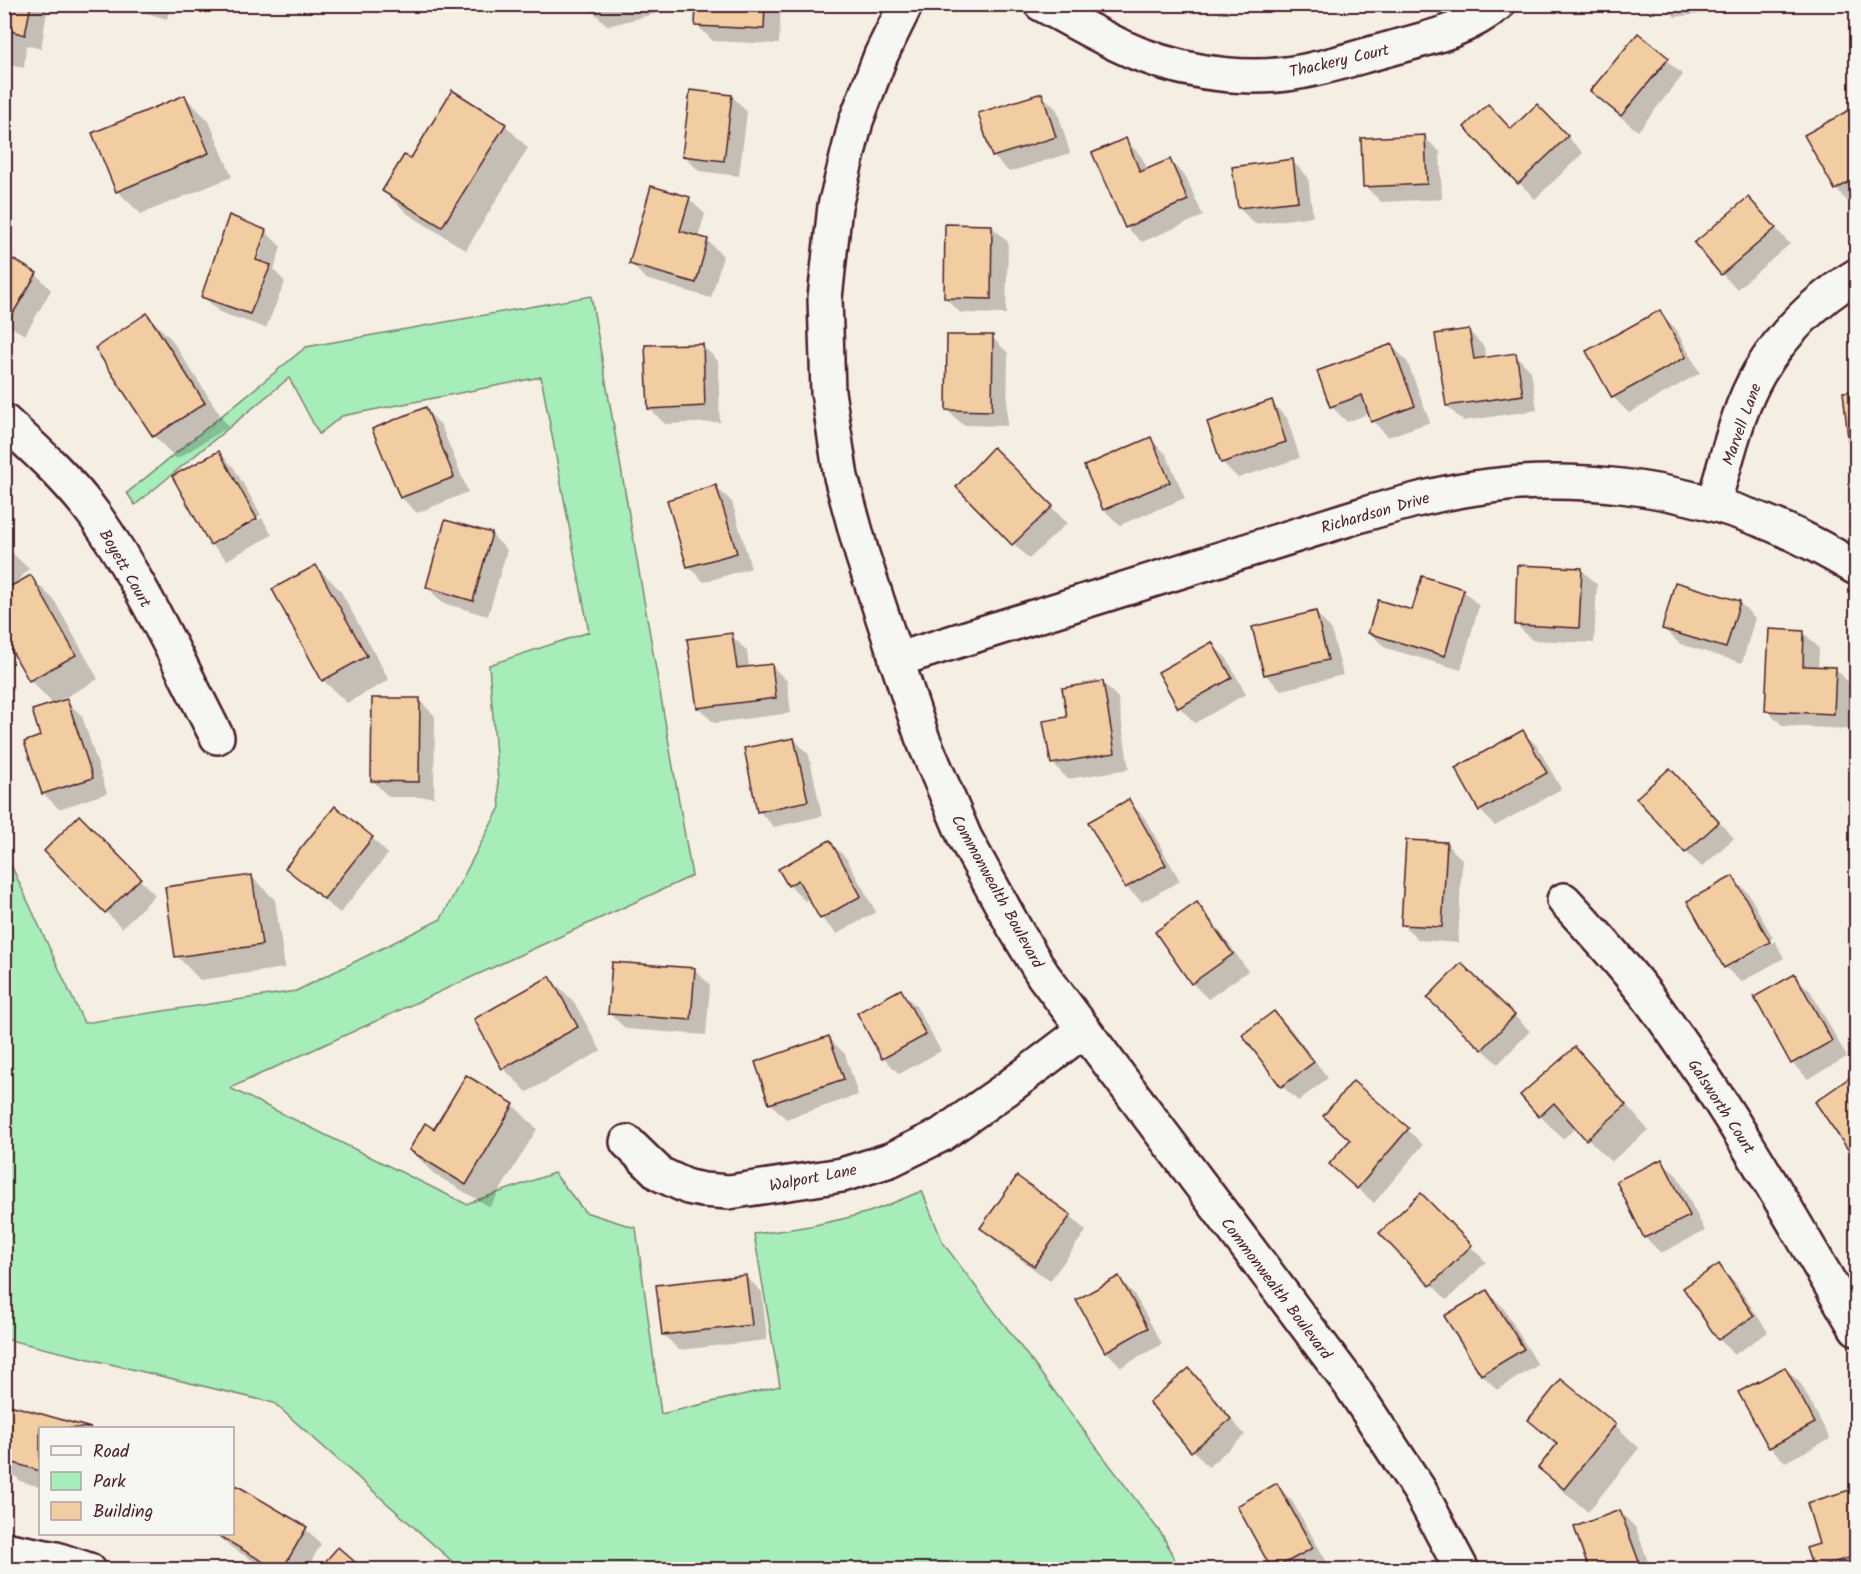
<svg xmlns="http://www.w3.org/2000/svg" width="1861" height="1574" viewBox="0 0 1861 1574" font-family="Kalam,sans-serif">
  <style>
    .green { fill: #a7edb9; stroke: #788672; stroke-width: 1.5 }
    .shadow { fill: #0003; fill-rule: evenodd }
    .building { fill: #f2cda2; stroke: #4a1f2b; stroke-width: 1.5 }
    .lines { fill: none; stroke-linecap: round; stroke-linejoin: round }
    .minor-casing { stroke: #4a1f2b; stroke-width: 38 }
    .tertiary-casing { stroke: #4a1f2b; stroke-width: 38 }
    .minor { stroke: #f6f6f2; stroke-width: 33 }
    .tertiary { stroke: #f6f6f2; stroke-width: 33 }
    .labels { text-anchor: middle; stroke-width: 4.5; stroke-linejoin: round; paint-order: stroke }
    .street-label { font-size: 16px; fill: #4a1f2b; stroke: #f6f6f2 }
  </style>
  <rect width="100%" height="100%" fill="#f5eee2"/>
  <filter id="ink" filterUnits="userSpaceOnUse"><feTurbulence type="fractalNoise" baseFrequency=".0167" numOctaves="2"/><feDisplacementMap in="SourceGraphic" scale="12" xChannelSelector="R" yChannelSelector="G"/><feConvolveMatrix kernelMatrix="1 2 1 2 8 2 1 2 1" color-interpolation-filters="sRGB"/></filter>
  <g filter="url(#ink)">
    <!-- green -->
    <path class="green" d="M591,296L692,876L230,1088L466,1204L554,1173L585,1212L636,1228L661,1414L780,1386L754,1234C793,1230 831,1223 869,1212C887,1206 904,1198 922,1191L943,1243L1163,1536L1179,1569H461L274,1403L5,1339V852L84,1023L296,991L441,919L500,807L489,665L589,632L541,377L342,416L319,434L289,378L135,505L127,493L306,347Z"/>
    <!-- shadow -->
    <g class="shadow">
      <polygon points="4,4 41,4 47,11 41,49 26,45 24,68 4,64"/>
      <polygon points="116,4 171,4 167,19"/>
      <polygon points="590,4 665,4 666,11 608,26 592,11"/>
      <polygon points="698,4 781,4 779,44 713,41 697,25"/>
      <polygon points="1663,4 1729,4 1730,10 1675,17"/>
      <polygon points="1638,35 1683,75 1638,131 1608,107 1592,91"/>
      <polygon points="1042,95 1057,110 1070,153 1009,172 993,156"/>
      <polygon points="732,96 747,112 739,176 699,171 684,156"/>
      <polygon points="185,97 209,121 232,177 141,214 117,191"/>
      <polygon points="1856,108 1856,202 1851,205 1836,189 1806,136"/>
      <polygon points="1553,122 1583,153 1535,199 1466,127 1512,130"/>
      <polygon points="505,125 528,148 466,250 408,214 384,191 411,160"/>
      <polygon points="1424,137 1440,152 1442,199 1381,202 1365,186"/>
      <polygon points="1126,140 1141,156 1148,170 1170,161 1186,177 1203,216 1142,242 1126,227"/>
      <polygon points="1292,161 1308,177 1313,216 1255,224 1239,208"/>
      <polygon points="689,199 705,214 698,237 707,240 723,256 711,298 646,279 630,263"/>
      <polygon points="1748,199 1790,244 1737,289 1722,274"/>
      <polygon points="992,227 1008,242 1006,314 961,313 945,298"/>
      <path d="M265,231L281,247L274,270L285,282L266,328L219,312L203,296ZM262,237H265L256,268L253,267Z"/>
      <polygon points="4,256 36,274 51,290 25,335 4,323"/>
      <polygon points="1659,312 1675,328 1700,373 1629,413 1613,397"/>
      <polygon points="147,315 171,339 228,427 177,459 154,436"/>
      <polygon points="1469,331 1484,347 1486,359 1515,355 1531,371 1537,410 1463,421 1447,406"/>
      <polygon points="992,337 1008,353 1007,426 963,425 947,410"/>
      <polygon points="702,345 718,361 720,422 665,424 649,408"/>
      <polygon points="1392,346 1407,361 1430,422 1388,437 1373,421 1370,413 1347,422 1331,406"/>
      <polygon points="1856,392 1856,495 1844,393"/>
      <polygon points="1271,402 1287,418 1300,458 1238,478 1222,462"/>
      <polygon points="425,409 441,425 468,492 417,513 401,497"/>
      <polygon points="1150,439 1166,454 1185,498 1120,525 1104,510 1086,466"/>
      <polygon points="993,449 1067,523 1029,559 958,487"/>
      <polygon points="219,452 234,468 261,515 214,541 214,544 262,518 272,535 227,560 211,544"/>
      <polygon points="716,487 732,502 751,568 704,582 689,567 669,501"/>
      <polygon points="491,534 507,550 488,616 443,603 427,587"/>
      <polygon points="4,545 29,569 13,586 31,577 54,600 98,679 57,702 66,701 82,716 107,793 59,809 43,793 42,737 54,705 30,680 4,634"/>
      <polygon points="316,566 340,590 389,680 347,703 323,680"/>
      <polygon points="1581,569 1597,585 1594,643 1532,640 1516,624"/>
      <polygon points="1463,590 1479,606 1461,670 1386,648 1370,633"/>
      <polygon points="1739,602 1755,618 1742,663 1680,644 1664,629"/>
      <polygon points="1316,613 1331,629 1343,675 1281,690 1265,674"/>
      <polygon points="1803,632 1819,648 1818,668 1836,669 1851,685 1850,729 1783,726 1767,710"/>
      <polygon points="731,635 747,651 749,668 771,665 787,681 791,713 714,723 698,707"/>
      <polygon points="1212,644 1227,659 1246,694 1195,723 1179,707"/>
      <polygon points="1102,682 1118,698 1129,769 1068,779 1052,763 1069,718"/>
      <polygon points="419,700 435,716 434,797 389,797 373,781"/>
      <polygon points="1523,732 1538,747 1561,789 1495,826 1480,810"/>
      <polygon points="794,739 809,755 822,816 774,827 759,811"/>
      <polygon points="1670,770 1734,838 1702,867 1686,852"/>
      <polygon points="1129,801 1144,817 1180,881 1142,902 1126,887"/>
      <polygon points="79,818 155,895 122,928 46,851"/>
      <polygon points="372,838 388,854 340,913 302,883 287,868"/>
      <polygon points="830,842 846,858 876,912 837,934 821,918 810,898 805,901 789,885"/>
      <polygon points="1446,844 1462,859 1458,943 1419,940 1403,925"/>
      <polygon points="251,876 275,900 285,968 200,980 177,956"/>
      <polygon points="1732,877 1748,893 1773,938 1728,964 1728,967 1775,941 1784,958 1741,982 1725,967"/>
      <polygon points="1196,904 1212,920 1248,971 1208,999 1192,983 1157,933"/>
      <polygon points="1461,965 1530,1031 1498,1064 1445,1013"/>
      <polygon points="694,969 710,985 706,1035 626,1029 610,1014"/>
      <polygon points="1795,976 1811,992 1847,1057 1808,1079 1792,1063"/>
      <polygon points="550,978 574,1002 601,1051 527,1092 503,1068"/>
      <polygon points="901,991 916,1006 941,1051 899,1074 884,1058 859,1014"/>
      <polygon points="1274,1013 1290,1028 1328,1078 1298,1101 1282,1086"/>
      <polygon points="829,1038 845,1054 858,1095 786,1119 771,1104 757,1063"/>
      <polygon points="1575,1049 1599,1073 1648,1130 1611,1162 1577,1127 1563,1139 1540,1116"/>
      <polygon points="1852,1078 1856,1082 1856,1159 1817,1102"/>
      <polygon points="513,1105 537,1129 490,1207 434,1174 411,1150 435,1131"/>
      <polygon points="1325,1116 1407,1129 1423,1145 1374,1203 1331,1164 1351,1141"/>
      <polygon points="1662,1161 1678,1177 1705,1231 1661,1253 1645,1237"/>
      <polygon points="1420,1195 1486,1262 1447,1300 1381,1233"/>
      <polygon points="1070,1216 1086,1231 1050,1281 998,1243 982,1228"/>
      <polygon points="1718,1266 1734,1281 1768,1332 1734,1355 1719,1339"/>
      <polygon points="746,1277 762,1292 767,1340 679,1350 663,1334"/>
      <polygon points="1119,1278 1134,1294 1162,1344 1121,1367 1106,1351"/>
      <polygon points="1487,1292 1503,1307 1538,1365 1497,1390 1482,1374"/>
      <polygon points="1785,1368 1801,1384 1830,1439 1785,1462 1770,1447"/>
      <polygon points="1189,1370 1245,1435 1208,1467 1151,1402"/>
      <polygon points="1561,1381 1615,1425 1639,1448 1588,1512 1563,1491 1540,1468 1557,1447 1530,1420"/>
      <polygon points="11,1407 86,1428 40,1428 40,1487 20,1481 4,1465 4,1429"/>
      <polygon points="1277,1485 1292,1501 1328,1564 1319,1570 1274,1570 1239,1506"/>
      <polygon points="1852,1491 1856,1495 1856,1570 1816,1570 1814,1567 1821,1545"/>
      <polygon points="1620,1512 1636,1528 1651,1570 1590,1570"/>
      <polygon points="306,1529 321,1544 306,1570 268,1570 228,1545 216,1534 215,1537 201,1534"/>
    </g>
    <!-- building -->
    <g class="building">
      <polygon points="4,4 31,4 25,35 11,31 9,53 4,52"/>
      <polygon points="589,4 617,4 591,11"/>
      <polygon points="696,4 765,4 764,29 695,26"/>
      <polygon points="1638,33 1669,58 1621,116 1590,91"/>
      <polygon points="452,90 506,124 442,227 382,191 404,155 411,158"/>
      <polygon points="690,90 732,95 724,161 682,156"/>
      <polygon points="1042,93 1056,137 992,157 978,113"/>
      <polygon points="185,95 209,153 116,192 92,133"/>
      <polygon points="1488,104 1511,129 1537,104 1568,136 1518,184 1464,127"/>
      <polygon points="1856,106 1856,178 1835,190 1804,135"/>
      <polygon points="1425,135 1427,184 1363,187 1361,138"/>
      <polygon points="1126,138 1140,172 1170,159 1188,200 1125,228 1092,153"/>
      <polygon points="1293,159 1298,201 1238,208 1232,167"/>
      <polygon points="651,186 690,197 680,231 708,239 696,283 629,264"/>
      <polygon points="1748,197 1776,228 1721,275 1694,243"/>
      <polygon points="229,215 266,230 256,260 271,265 250,314 201,297"/>
      <polygon points="945,224 992,225 991,299 944,298"/>
      <polygon points="4,254 37,273 9,320 4,318"/>
      <polygon points="1660,310 1686,357 1612,398 1586,351"/>
      <polygon points="147,313 205,403 153,437 95,348"/>
      <polygon points="1469,329 1474,359 1516,353 1523,395 1446,406 1435,334"/>
      <polygon points="947,335 993,335 992,411 946,410"/>
      <polygon points="703,344 705,406 648,409 645,345"/>
      <polygon points="1392,344 1415,406 1371,422 1362,395 1330,407 1317,371"/>
      <polygon points="1856,391 1856,494 1854,494 1843,392"/>
      <polygon points="1272,400 1286,442 1221,463 1207,422"/>
      <polygon points="426,407 454,477 400,498 372,429"/>
      <polygon points="1151,437 1170,482 1103,510 1084,466"/>
      <polygon points="993,447 1053,506 1012,545 956,487"/>
      <polygon points="219,451 257,519 210,545 172,476"/>
      <polygon points="716,485 737,553 687,567 667,500"/>
      <polygon points="445,520 492,533 473,601 426,587"/>
      <polygon points="316,565 367,656 322,681 272,589"/>
      <polygon points="1517,565 1582,568 1579,628 1515,625"/>
      <polygon points="31,575 76,655 29,681 4,637 4,590"/>
      <polygon points="1422,576 1464,589 1445,656 1368,633 1378,600 1412,610"/>
      <polygon points="1675,582 1740,601 1726,648 1662,629"/>
      <polygon points="1316,611 1328,660 1264,675 1252,627"/>
      <polygon points="1769,629 1804,631 1803,666 1836,667 1834,714 1765,711"/>
      <polygon points="732,633 737,668 772,664 776,698 697,708 687,639"/>
      <polygon points="1212,642 1232,678 1178,708 1158,672"/>
      <polygon points="1103,681 1115,753 1051,764 1043,721 1067,717 1062,688"/>
      <polygon points="372,698 420,698 419,782 371,781"/>
      <polygon points="67,699 93,778 42,794 24,742 40,736 32,710"/>
      <polygon points="1523,730 1547,773 1479,811 1455,768"/>
      <polygon points="794,738 808,801 757,812 744,748"/>
      <polygon points="1670,768 1719,822 1685,853 1636,798"/>
      <polygon points="1129,799 1166,865 1125,888 1088,822"/>
      <polygon points="335,806 373,837 324,899 285,868"/>
      <polygon points="79,815 141,878 105,913 44,851"/>
      <polygon points="830,840 861,896 820,919 798,880 788,886 778,869"/>
      <polygon points="1406,840 1447,842 1442,927 1401,925"/>
      <polygon points="252,875 262,945 175,957 165,887"/>
      <polygon points="1733,876 1770,942 1724,968 1687,901"/>
      <polygon points="1197,902 1233,954 1191,984 1155,932"/>
      <polygon points="612,962 695,968 691,1020 608,1014"/>
      <polygon points="1461,963 1515,1015 1482,1050 1427,998"/>
      <polygon points="1795,974 1832,1041 1791,1064 1754,997"/>
      <polygon points="550,976 578,1027 502,1069 474,1019"/>
      <polygon points="901,989 926,1035 882,1059 857,1013"/>
      <polygon points="1274,1011 1314,1062 1281,1087 1242,1035"/>
      <polygon points="829,1036 844,1079 769,1104 755,1062"/>
      <polygon points="1575,1047 1626,1105 1586,1140 1554,1103 1539,1117 1520,1095"/>
      <polygon points="466,1075 514,1104 466,1185 409,1150 425,1123 434,1129"/>
      <polygon points="1852,1076 1856,1082 1856,1161 1815,1102"/>
      <polygon points="1353,1081 1409,1128 1357,1189 1329,1164 1350,1140 1323,1116"/>
      <polygon points="1662,1159 1690,1216 1644,1238 1616,1181"/>
      <polygon points="1017,1176 1071,1215 1034,1266 980,1228"/>
      <polygon points="1421,1193 1472,1245 1430,1286 1379,1233"/>
      <polygon points="1719,1264 1754,1316 1718,1340 1683,1288"/>
      <polygon points="746,1275 752,1325 662,1335 656,1285"/>
      <polygon points="1119,1276 1148,1328 1105,1352 1076,1300"/>
      <polygon points="1487,1290 1524,1349 1481,1375 1444,1316"/>
      <polygon points="1785,1367 1815,1423 1769,1448 1738,1392"/>
      <polygon points="1189,1368 1231,1419 1191,1452 1149,1402"/>
      <polygon points="1561,1379 1616,1424 1564,1489 1538,1468 1557,1444 1528,1420"/>
      <polygon points="10,1405 91,1428 40,1428 40,1471 4,1460 4,1424"/>
      <polygon points="1277,1483 1313,1548 1272,1570 1237,1506"/>
      <polygon points="236,1485 307,1527 282,1570 277,1570 216,1534 232,1534 232,1492"/>
      <polygon points="1853,1489 1856,1502 1856,1556 1813,1568 1806,1548 1819,1544 1807,1503"/>
      <polygon points="1620,1510 1642,1570 1589,1570 1574,1527"/>
      <polygon points="338,1547 364,1570 318,1570"/>
    </g>
    <g class="lines">
      <!-- minor casing -->
      <g class="minor-casing">
        <g id="minor">
          <path d="M1041,4C1073,21 1106,41 1139,54C1193,75 1257,83 1314,69C1338,64 1361,56 1385,50C1425,39 1466,31 1498,4"/>
          <path d="M4,421C37,451 70,481 96,517C143,584 179,664 217,737"/>
          <path d="M1713,504C1727,461 1736,412 1759,373C1783,333 1816,300 1856,276"/>
          <path d="M896,660L1361,515C1403,503 1446,491 1490,486C1574,475 1670,487 1750,516C1787,529 1823,548 1856,568"/>
          <path d="M1564,900C1601,940 1638,981 1669,1026C1738,1123 1796,1226 1856,1328"/>
          <polyline points="627,1142 660,1174 688,1187 703,1190 729,1192 842,1175 890,1160 941,1135 1005,1090 1083,1031"/>
          <polyline points="4,1549 56,1559 89,1570"/>
        </g>
      </g>
      <!-- tertiary casing -->
      <g class="tertiary-casing">
        <polyline id="tertiary" points="906,4 881,55 856,121 835,206 825,298 828,392 841,477 862,554 922,737 965,838 1014,927 1043,975 1350,1384 1420,1491 1462,1570"/>
      </g>
      <!-- minor -->
      <use href="#minor" class="minor"/>
      <!-- tertiary -->
      <use href="#tertiary" class="tertiary"/>
    </g>
  </g>
  <g class="labels">
    <!-- street labels -->
    <g class="street-label">
      <text transform="translate(1339 60) rotate(-13)" y="6">Thackery Court</text>
      <text transform="translate(1741 424) rotate(-70)" y="6">Marvell Lane</text>
      <text transform="translate(1375 512) rotate(-16)" y="6">Richardson Drive</text>
      <text transform="translate(126 568) rotate(60)" y="6">Boyett Court</text>
      <text transform="translate(998 891) rotate(61)" y="6">Commonwealth Boulevard</text>
      <text transform="translate(1722 1106) rotate(57)" y="6">Galsworth Court</text>
      <text transform="translate(813 1177) rotate(-11)" y="6">Walport Lane</text>
      <text transform="translate(1277 1288) rotate(53)" y="6">Commonwealth Boulevard</text>
    </g>
  </g>
  <!-- margin -->
  <rect width="1861" height="1574" fill="none" stroke="#f6f6f2" stroke-width="24"/>
  <rect x="12" y="12" width="1837" height="1550" fill="none" stroke="#4a1f2b" stroke-width="2" filter="url(#ink)"/>
  <!-- legend -->
  <rect x="39" y="1427" width="195" height="108" fill="#f6f6f2" stroke="#b1a0a2" stroke-width="1.5"/>
  <rect x="51" y="1446" width="30" height="9" fill="#f6f6f2" stroke="#b1a0a2" stroke-width="1.5"/>
  <text x="93" y="1457" font-size="18" fill="#4a1f2b">Road</text>
  <rect x="51" y="1472" width="30" height="18" fill="#a7edb9" stroke="#b1a0a2" stroke-width="1.5"/>
  <text x="93" y="1487" font-size="18" fill="#4a1f2b">Park</text>
  <rect x="51" y="1502" width="30" height="18" fill="#f2cda2" stroke="#b1a0a2" stroke-width="1.5"/>
  <text x="93" y="1517" font-size="18" fill="#4a1f2b">Building</text>
</svg>
